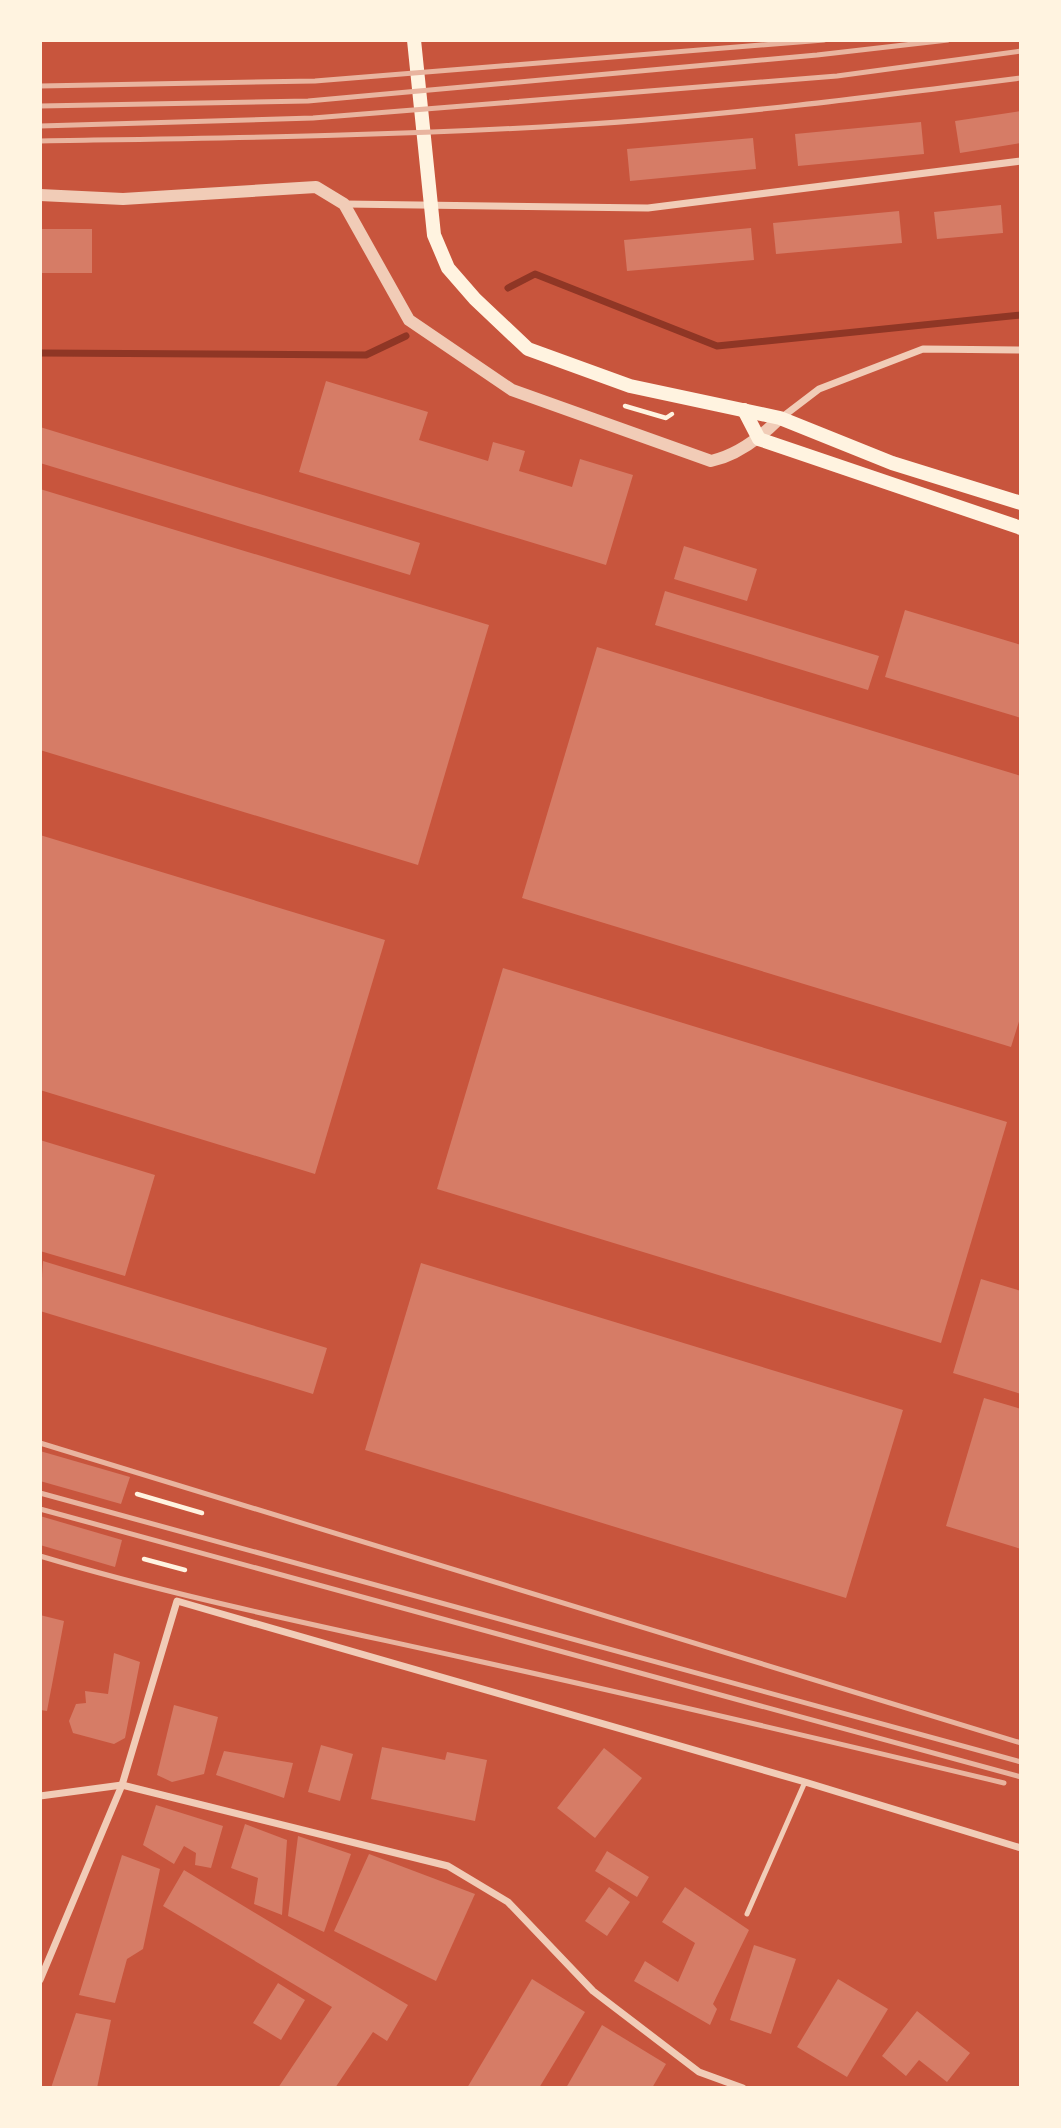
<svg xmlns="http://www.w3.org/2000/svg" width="1061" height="2128" viewBox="0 0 1061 2128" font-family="Signika,sans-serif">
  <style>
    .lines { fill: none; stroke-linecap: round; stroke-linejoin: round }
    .stream { stroke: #8f3625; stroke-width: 7 }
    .building { fill: #d67c66 }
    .path { stroke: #fff3e0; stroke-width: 4.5 }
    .service { stroke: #f1ccb7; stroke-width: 5 }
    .minor { stroke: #f1ccb7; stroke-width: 7 }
    .tertiary { stroke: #f1ccb7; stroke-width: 12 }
    .secondary { stroke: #fff3e0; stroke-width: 14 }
    .rail { stroke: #e9b49f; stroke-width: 5 }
  </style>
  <rect width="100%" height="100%" fill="#c8553d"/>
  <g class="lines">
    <!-- stream -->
    <g class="stream">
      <polyline points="508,288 535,274 717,346 1021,315"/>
      <polyline points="40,353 366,355 406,336"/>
    </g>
  </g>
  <!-- building -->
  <g class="building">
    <polygon points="1021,111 1021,143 960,153 955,121"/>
    <polygon points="921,122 924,154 798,166 795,134"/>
    <polygon points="753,138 756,169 630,181 627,149"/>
    <polygon points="1001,205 1003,233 937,239 934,212"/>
    <polygon points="899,211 902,243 776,254 773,223"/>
    <polygon points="751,228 754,260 627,271 624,240"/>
    <rect x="40" y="229" width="52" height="44"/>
    <polygon points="326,381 428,412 419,440 488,461 493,442 525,451 519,471 572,487 580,459 633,475 606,565 299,472"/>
    <polygon points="40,427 420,543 410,575 40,463"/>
    <polygon points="40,489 489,625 418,865 40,750"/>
    <polygon points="684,546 757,569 747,601 674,579"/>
    <polygon points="665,591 879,656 868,690 655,625"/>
    <polygon points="905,610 1021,645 1021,718 885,677"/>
    <polygon points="597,647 1021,776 1021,1015 1011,1047 522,898"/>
    <polygon points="40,835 385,940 315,1174 40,1090"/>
    <polygon points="503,968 1007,1122 941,1343 437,1189"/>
    <polygon points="40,1140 155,1175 125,1276 40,1251"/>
    <polygon points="43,1261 327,1348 313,1394 40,1311"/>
    <polygon points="421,1263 903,1410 846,1598 365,1450"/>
    <polygon points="981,1279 1021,1291 1021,1394 953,1373"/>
    <polygon points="984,1398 1021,1409 1021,1549 946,1526"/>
    <polygon points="40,1451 130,1477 121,1504 40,1481"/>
    <polygon points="40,1516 122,1540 115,1567 40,1545"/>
    <polygon points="40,1615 64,1621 47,1711 40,1710"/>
    <polygon points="114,1653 140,1662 125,1738 114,1744 73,1733 69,1721 76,1704 86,1703 85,1691 108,1694"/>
    <polygon points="174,1705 218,1717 204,1774 172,1782 157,1775"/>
    <polygon points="321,1745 353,1754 340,1801 308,1792"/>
    <polygon points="382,1747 445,1760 447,1752 487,1760 475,1821 371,1799"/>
    <polygon points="604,1748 642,1778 595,1838 557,1808"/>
    <polygon points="224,1751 293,1763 284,1798 216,1775"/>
    <polygon points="156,1805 223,1826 211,1868 195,1865 196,1853 184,1846 174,1864 143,1845"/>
    <polygon points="245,1824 287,1840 282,1915 254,1904 258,1878 231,1868"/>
    <polygon points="298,1836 351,1854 324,1932 288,1916"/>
    <polygon points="607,1851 649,1877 637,1897 595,1871"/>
    <polygon points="369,1854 475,1894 436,1981 334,1931"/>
    <polygon points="122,1855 160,1869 143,1949 127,1959 115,2003 79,1995"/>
    <polygon points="184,1870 408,2005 387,2041 373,2032 335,2088 278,2088 332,2007 163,1906"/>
    <polygon points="609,1887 630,1902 607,1936 585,1921"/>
    <polygon points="685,1887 749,1930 713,2004 717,2009 710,2025 634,1981 645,1961 678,1982 695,1943 662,1922"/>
    <polygon points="754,1945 796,1959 771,2034 730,2020"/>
    <polygon points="532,1979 585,2012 539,2088 467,2088"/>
    <polygon points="838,1979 888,2009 847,2077 797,2047"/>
    <polygon points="278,1983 305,2000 281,2040 253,2023"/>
    <polygon points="917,2011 970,2053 947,2082 919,2060 906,2076 882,2056"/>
    <polygon points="76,2013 111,2020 97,2088 51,2088"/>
    <polygon points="602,2025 666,2064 652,2088 566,2088"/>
  </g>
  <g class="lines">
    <!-- path -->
    <g class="path">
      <polyline points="625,406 666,418 672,414"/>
      <polyline points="137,1494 202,1513"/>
      <polyline points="144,1559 185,1570"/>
    </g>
    <!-- service -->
    <polyline class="service" points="747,1914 805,1782"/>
    <!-- minor -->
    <g class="minor">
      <polyline points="345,204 648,208 1021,161"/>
      <polyline points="781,418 819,389 923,349 1021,350"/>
      <polyline points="40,1796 122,1785 448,1866 508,1902 593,1991 682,2059 699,2072 743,2088"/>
      <polyline points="40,1980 122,1785 177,1601 805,1782 1021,1848"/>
    </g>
    <!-- tertiary -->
    <path class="tertiary" d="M40,195L123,199L316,187L344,204L409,320L512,390L711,461C738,455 761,437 780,418"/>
    <!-- secondary -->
    <g class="secondary">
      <polyline points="414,40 434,235 448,268 475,299 528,349 630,386 780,418 892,463 1021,503"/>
      <polyline points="744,410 759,439 1021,528"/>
    </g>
    <!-- rail -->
    <g class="rail">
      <polyline points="40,86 315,81 824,40"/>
      <polyline points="40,106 308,101 817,55 948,40"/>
      <polyline points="40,126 313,118 837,76 1021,51"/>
      <path d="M40,141C218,138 396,136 574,125C723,116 872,97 1021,78"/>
      <polyline points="40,1443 1021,1743"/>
      <polyline points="40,1493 1021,1762"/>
      <polyline points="40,1509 1021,1777"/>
      <path d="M40,1556C184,1599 331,1628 478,1661C654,1700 829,1741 1004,1783"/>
    </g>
  </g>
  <!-- border -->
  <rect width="1061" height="2128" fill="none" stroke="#fff3e0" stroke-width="84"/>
</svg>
